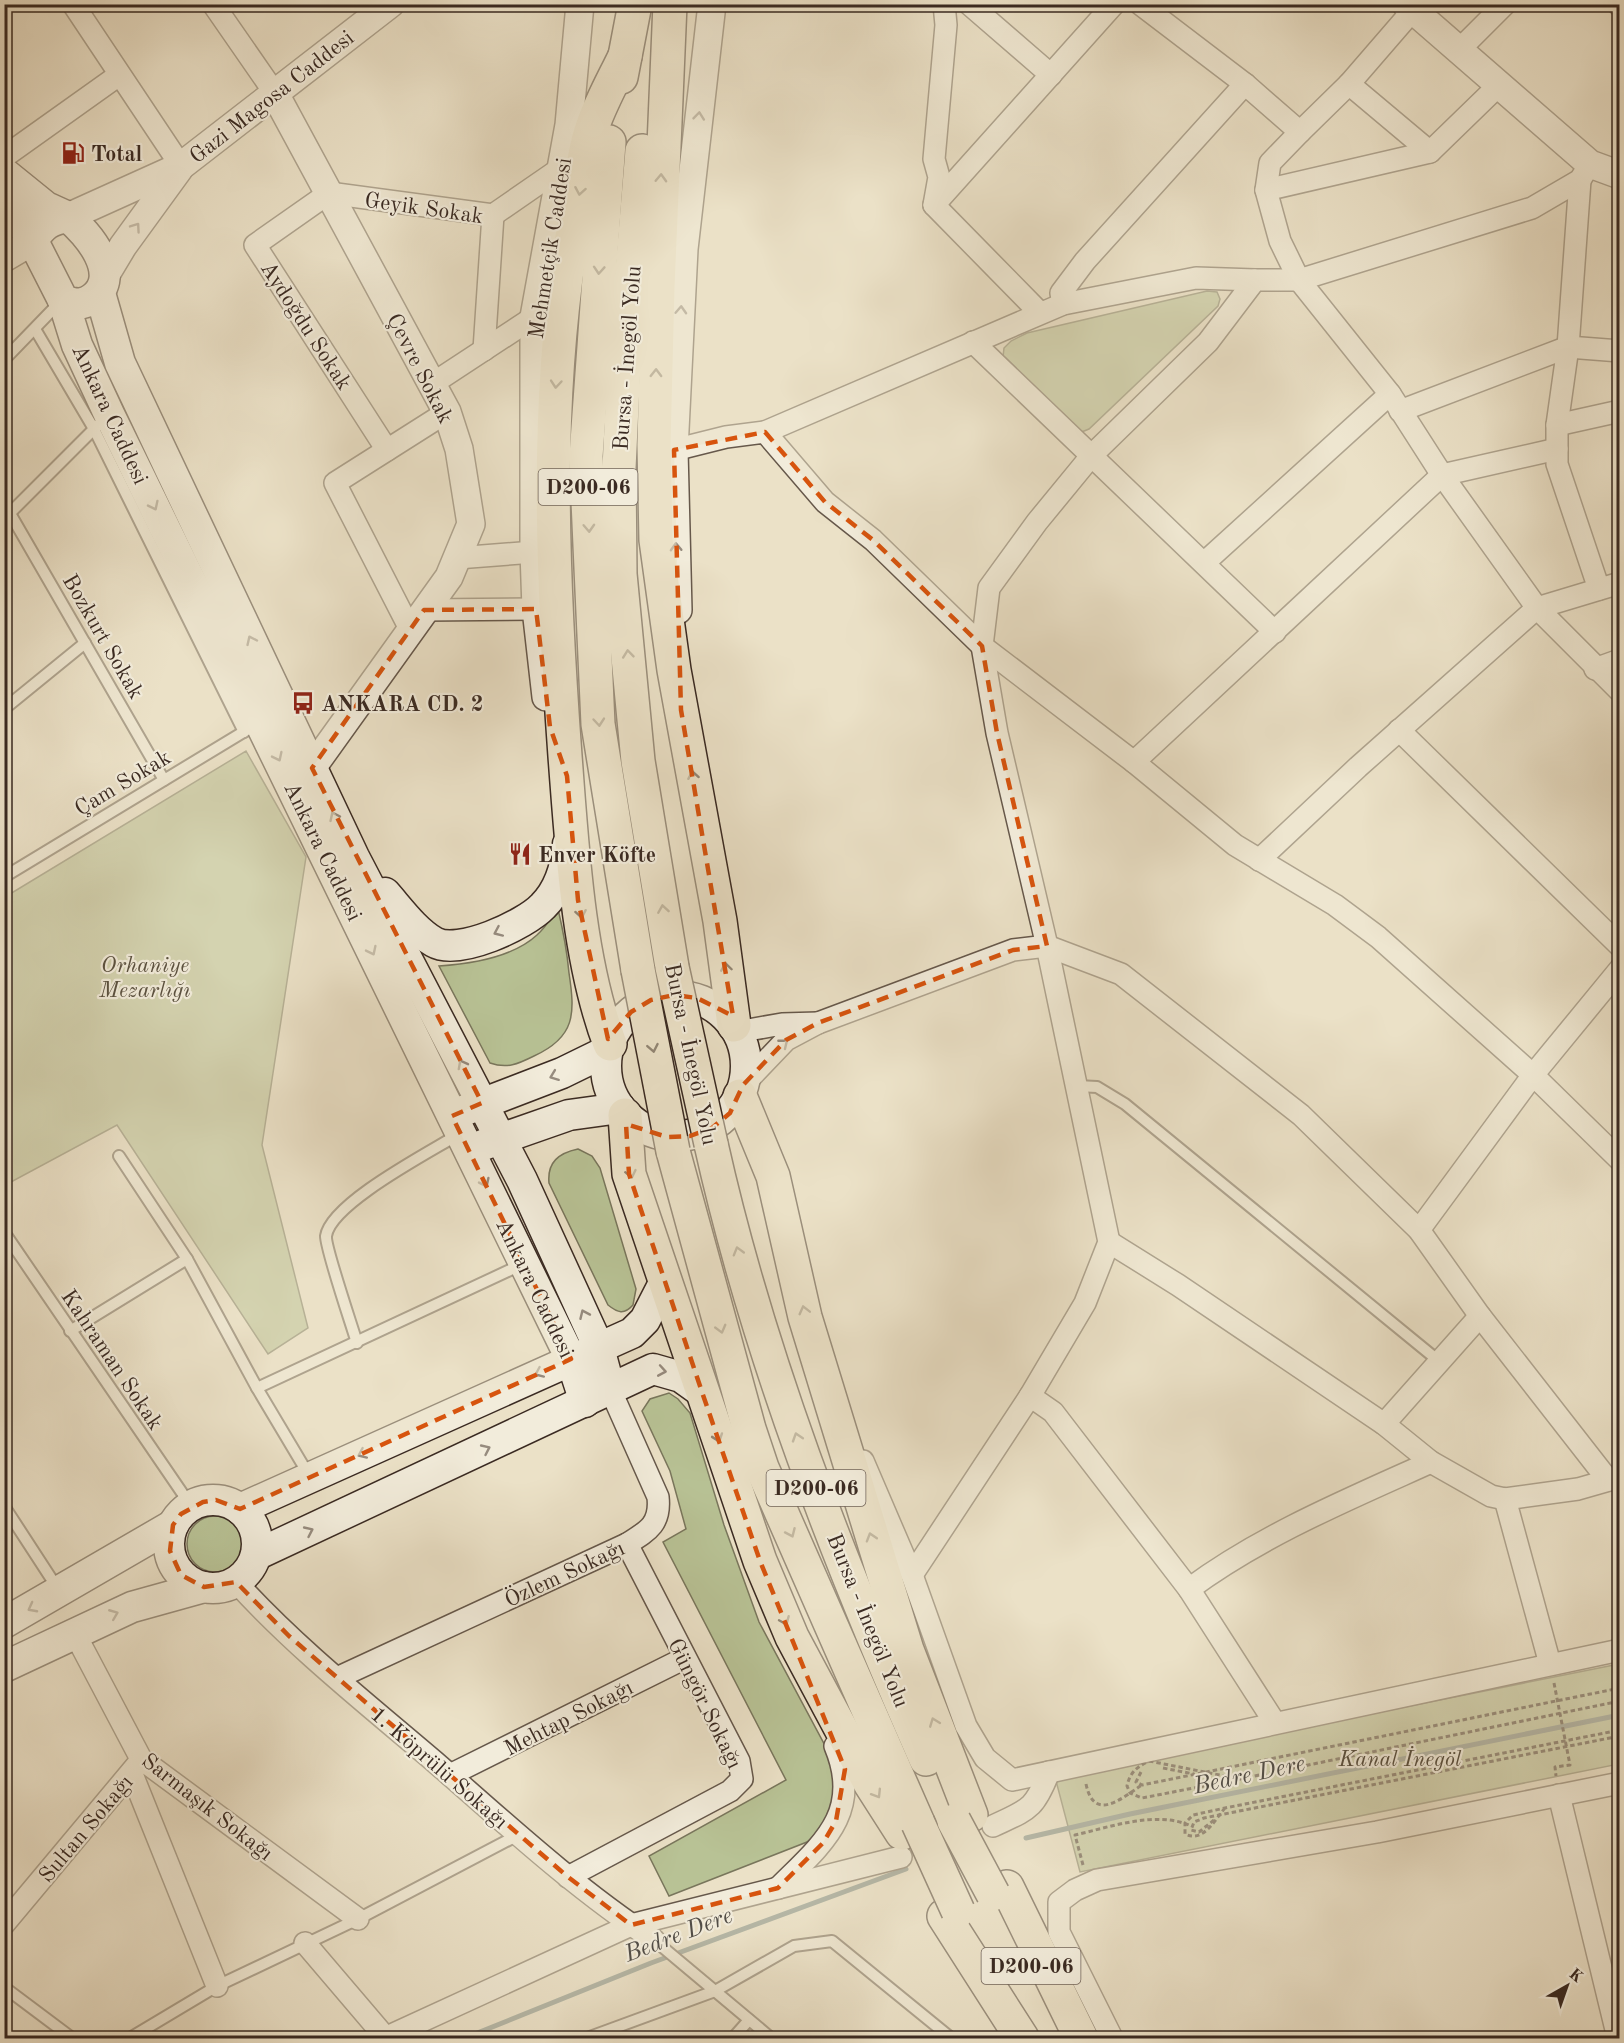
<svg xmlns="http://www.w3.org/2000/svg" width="1624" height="2043" viewBox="0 0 1624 2043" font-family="'Old Standard TT',serif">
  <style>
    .green { fill: #b8c295; stroke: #79765c; stroke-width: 1.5 }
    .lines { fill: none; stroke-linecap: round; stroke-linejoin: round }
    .stream { stroke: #73827d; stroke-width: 5 }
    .service-casing { stroke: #66584b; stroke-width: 14 }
    .minor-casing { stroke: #66584b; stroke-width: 24 }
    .tertiary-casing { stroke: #66584b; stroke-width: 30 }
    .secondary-casing { stroke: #3a2a22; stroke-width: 33 }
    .trunk-casing { stroke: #3a2a22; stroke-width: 36 }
    .path { stroke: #3a2a22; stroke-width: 3; stroke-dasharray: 4.5 3; stroke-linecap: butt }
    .service { stroke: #f2ecdb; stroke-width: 10 }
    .minor { stroke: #f2ecdb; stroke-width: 21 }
    .tertiary { stroke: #f2ecdb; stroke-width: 27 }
    .secondary { stroke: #f2ecdb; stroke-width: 30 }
    .trunk { stroke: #ebe1c7; stroke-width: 33 }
    .trunk-bridge-casing { stroke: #3a2a22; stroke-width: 36; stroke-linecap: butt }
    .trunk-bridge { stroke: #ebe1c7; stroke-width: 33 }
    .oneway { stroke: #968b7e }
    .oneway2 { stroke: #928674 }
    .marked { fill: none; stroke: #d7540e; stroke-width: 4.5; stroke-dasharray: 12 8; stroke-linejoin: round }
    .labels { text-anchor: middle; stroke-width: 4.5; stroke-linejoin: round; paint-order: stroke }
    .shield { fill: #f2ecdb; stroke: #71645a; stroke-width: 1.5 }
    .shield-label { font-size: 21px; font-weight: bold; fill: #3a2a22 }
    .street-label { font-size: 22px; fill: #3a2a22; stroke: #f2ecdb }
    .poi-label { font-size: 22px; font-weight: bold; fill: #3a2a22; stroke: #f2ecdb; text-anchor: start }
    .park-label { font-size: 22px; font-style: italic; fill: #5a503f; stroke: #f2ecdb }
    .water-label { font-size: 24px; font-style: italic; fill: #524e48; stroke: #f2ecdb }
  </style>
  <rect width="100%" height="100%" fill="#ebe1c7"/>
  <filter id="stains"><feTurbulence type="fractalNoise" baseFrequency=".00333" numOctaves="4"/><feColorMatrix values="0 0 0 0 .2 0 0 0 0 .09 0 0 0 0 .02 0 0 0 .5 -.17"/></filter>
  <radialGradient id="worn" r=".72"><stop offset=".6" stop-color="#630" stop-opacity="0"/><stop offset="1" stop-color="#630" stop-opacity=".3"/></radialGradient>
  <!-- green -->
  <g class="green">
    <polygon points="1207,291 1217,292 1220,299 1218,306 1089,429 1079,433 1003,357 1004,348 1011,341 1027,333"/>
    <polygon points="246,751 306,857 262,1145 308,1328 268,1354 117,1125 11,1182 4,1172 5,897"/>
    <path d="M558,909C563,930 567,951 569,973C575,1013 576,1037 534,1056C518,1064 507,1069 490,1063L439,966C470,964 513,957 537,935C545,928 552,917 558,909Z"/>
    <path d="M578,1149L592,1156L600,1168L636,1289L633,1305C624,1315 618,1313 608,1305L549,1183C547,1162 559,1153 578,1149Z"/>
    <polygon points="669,1393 678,1399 690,1413 724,1525 759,1622 837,1768 832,1804 826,1819 819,1832 807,1842 669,1896 649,1856 786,1780 663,1542 686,1529 670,1471 642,1411 650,1399"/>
    <circle cx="215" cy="1544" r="28"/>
    <polygon points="1619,1664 1619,1764 1080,1872 1055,1777"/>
  </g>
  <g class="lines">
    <!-- stream -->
    <g class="stream">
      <polyline points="1026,1838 1130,1814 1620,1715"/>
      <polyline points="465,2038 651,1963 906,1869"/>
    </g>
    <!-- service casing -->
    <g class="service-casing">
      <g id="service">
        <polyline points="35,329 94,429 244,732"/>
        <polyline points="4,360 60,302"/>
        <polyline points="4,503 164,780"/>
        <polyline points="4,519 98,425"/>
        <polyline points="4,709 85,643"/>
        <polyline points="4,877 250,728"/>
        <polyline points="1077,1086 1097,1087 1125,1104 1440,1362"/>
        <polyline points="119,1156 187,1259 257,1388 310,1477"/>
        <polyline points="4,1232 191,1506"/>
        <polyline points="70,1331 187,1259"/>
        <path d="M357,1343C352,1326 325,1247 326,1236C331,1203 430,1152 459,1134"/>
        <polyline points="257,1388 523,1264"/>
        <polyline points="4,1506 58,1589"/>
        <polyline points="654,1940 771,2038"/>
        <polyline points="4,1987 72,2038"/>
        <polyline points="130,2038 217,1986 358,1919 518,1835"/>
        <polyline points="587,2038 715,1991 794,1946 832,1941 951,2038"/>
        <polyline points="733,2038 749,2020"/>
      </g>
    </g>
    <!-- minor casing -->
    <g class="minor-casing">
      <g id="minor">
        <polyline points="73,4 181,166"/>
        <polyline points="213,4 274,92"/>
        <polyline points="944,4 946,25 934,159 939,177 934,205 1040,313"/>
        <polyline points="969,4 1051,75"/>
        <polyline points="1140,4 1245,84 1300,132 1349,84 1413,10"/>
        <polyline points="1618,4 1620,6"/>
        <polyline points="1459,50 1505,4"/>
        <polyline points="1349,84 1430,152 1499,85"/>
        <polyline points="1300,132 1270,163 1266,190 1280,241 1299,280 1390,394 1442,475 1537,608 1620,691"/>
        <polyline points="4,157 119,75"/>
        <polyline points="1580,180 1568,347 1557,425 1557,464 1599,589"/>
        <polyline points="1266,190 1430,152"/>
        <polyline points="934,205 1114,4"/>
        <polyline points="493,215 561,168"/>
        <polyline points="1063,304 1061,293 1085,261 1245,84"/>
        <polyline points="973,342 1275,632"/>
        <polyline points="432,384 534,317"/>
        <polyline points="1400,411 1568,347 1620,351"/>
        <polyline points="1557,425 1620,411"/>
        <polyline points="765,432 1063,304 1196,278 1255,280"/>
        <polyline points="387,450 255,245 329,193 493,215 484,350"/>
        <polyline points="674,450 726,437 765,432 825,502 873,540 982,646 1134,762 1235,845 1335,905 1378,937 1533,1075 1620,1160"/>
        <polyline points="457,558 534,552"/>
        <polyline points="1204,563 1390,394"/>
        <polyline points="424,610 536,609"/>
        <polyline points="410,629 335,483 447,412"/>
        <polyline points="1595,669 1620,660"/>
        <polyline points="1399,730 1620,946"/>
        <polyline points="1134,762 1442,475 1557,449"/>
        <polyline points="1259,860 1358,767 1537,608 1620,583"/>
        <polyline points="818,1023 1013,950 1047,946 1121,974 1301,1115 1419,1230 1480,1316 1608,1480"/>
        <polyline points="737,1032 782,1024 818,1023 786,1040 743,1085"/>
        <polyline points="1419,1230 1533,1075 1620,969"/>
        <polyline points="1109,1242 1178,1285 1384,1424 1431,1462 1491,1496 1505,1499 1578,1489 1620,1477"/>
        <polyline points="1030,1396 1053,1412 1189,1589 1275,1723"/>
        <polyline points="1384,1424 1480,1316"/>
        <polyline points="863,1461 912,1575 966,1726 985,1758 1012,1780 1620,1650"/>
        <polyline points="1505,1499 1550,1664"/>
        <polyline points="912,1575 1030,1396 1085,1303 1109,1242 1047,946 997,733 982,646 989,588 1037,522 1092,455 1208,342 1255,280 1299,280 1532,208 1580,180 1590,164"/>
        <path d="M236,1582C296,1648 367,1704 435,1762C506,1824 575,1888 654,1940"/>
        <path d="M1189,1589C1262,1535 1349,1499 1431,1462"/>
        <polyline points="74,1632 141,1759 358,1919"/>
        <path d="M337,1678L627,1544C648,1531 661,1524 658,1497L610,1389"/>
        <polyline points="132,1774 217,1986"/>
        <polyline points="450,1775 685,1658"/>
        <polyline points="1559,1795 1618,2038"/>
        <path d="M993,1826C1029,1809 1034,1810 1049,1772"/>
        <polyline points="568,1877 730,1791 742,1779 739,1761 627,1544"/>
        <path d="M778,1888C822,1844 863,1813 835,1746"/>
        <polyline points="4,1924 137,1765"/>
        <polyline points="305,1943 386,2038"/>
        <polyline points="385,2038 631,1925 901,1857"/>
        <polyline points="1112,2038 1059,1932 1059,1902 1075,1890 1097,1880 1377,1832 1620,1783"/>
      </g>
    </g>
    <!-- tertiary casing -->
    <g class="tertiary-casing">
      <g id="tertiary">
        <polyline points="1406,4 1590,164 1620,175"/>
        <polyline points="274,92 447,412 459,449 471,524 449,577 312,768"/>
        <polyline points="68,217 181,166 390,4"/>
        <polyline points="4,258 33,241"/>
        <polyline points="105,276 123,246 179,169"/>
        <polyline points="678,610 674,450 684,249 712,4"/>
        <polyline points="546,697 536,609 534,552 534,317 569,125 580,4"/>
      </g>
    </g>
    <!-- secondary casing -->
    <g class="secondary-casing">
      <g id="secondary">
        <polyline points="4,173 46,207 68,217"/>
        <polyline points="4,187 22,225 33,241"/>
        <path d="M68,217C88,233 123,275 93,298C83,306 74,304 63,300L33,241C42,225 50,220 68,217Z"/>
        <polyline points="100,293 120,363 354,857 522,1180 599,1348 610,1389"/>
        <polyline points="63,300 77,345 109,414 571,1359 585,1402"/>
        <path d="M385,893C400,910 415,931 434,942C458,956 525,925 543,906C560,889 566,867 568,844"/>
        <circle cx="676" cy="1066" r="70"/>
        <polyline points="463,1111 562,1073 607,1051"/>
        <polyline points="483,1145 569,1115 620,1108"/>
        <circle cx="213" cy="1544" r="44"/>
        <polyline points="240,1509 632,1333 645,1320 665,1281"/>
        <polyline points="256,1555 653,1369 681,1377 702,1392"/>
        <polyline points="4,1623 173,1525"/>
        <polyline points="4,1667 132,1607 204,1587"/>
      </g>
    </g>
    <!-- trunk casing -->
    <g class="trunk-casing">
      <g id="trunk">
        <polyline points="670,4 658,287 654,445 656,540 674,670 720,921 734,1025"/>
        <polyline points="621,77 635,4"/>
        <polyline points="609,142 586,456 598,724 638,970"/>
        <polyline points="642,151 624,365 619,468 620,574 638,761 672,967"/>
        <path d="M610,1044C578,960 572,847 565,756C552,576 543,393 576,214C581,185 583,152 593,125C601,102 614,79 625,56"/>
        <polyline points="740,1096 773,1176 805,1317 907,1650 971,1815"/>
        <polyline points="625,1115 629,1174 760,1561 792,1637 870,1783 902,1833"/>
        <path d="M711,1144C758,1355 839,1562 926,1759"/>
        <polyline points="673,1151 749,1429 762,1468 918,1823"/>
        <polyline points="1007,1887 1081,2038"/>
        <polyline points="944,1916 1022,2038"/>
      </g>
    </g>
    <!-- path -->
    <g class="path">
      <polyline points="1554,1683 1570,1765 1555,1767 1556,1776"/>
      <path d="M1149,1761L1240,1779L1142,1798L1130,1793L1127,1786C1130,1772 1137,1767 1149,1761Z"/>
      <polyline points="1163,1768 1194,1774"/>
      <polyline points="1141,1772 1136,1782 1142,1785 1620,1688"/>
      <polyline points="1240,1779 1620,1701"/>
      <path d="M1086,1784C1094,1823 1122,1798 1142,1785"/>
      <path d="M1225,1808C1214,1821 1203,1843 1185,1834V1823L1193,1815L1225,1808L1620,1730"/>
      <polyline points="1214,1820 1199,1832 1191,1830 1194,1822 1204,1818 1620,1736"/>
      <path d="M1083,1865L1075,1835C1110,1827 1157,1810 1191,1826"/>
    </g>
    <!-- service -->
    <use href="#service" class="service"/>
    <!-- minor -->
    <use href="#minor" class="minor"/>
    <!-- tertiary -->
    <use href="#tertiary" class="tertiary"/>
    <!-- secondary -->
    <use href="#secondary" class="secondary"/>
    <!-- trunk -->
    <use href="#trunk" class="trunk"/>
    <!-- trunk-bridge casing -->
    <g class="trunk-bridge-casing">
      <g id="trunk-bridge">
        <polyline points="672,967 711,1144"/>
        <polyline points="638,970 673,1151"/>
        <polyline points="954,1821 993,1894"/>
        <polyline points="918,1823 958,1911"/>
      </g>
    </g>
    <!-- trunk-bridge -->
    <use href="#trunk-bridge" class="trunk-bridge"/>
  </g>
  <!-- one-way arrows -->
  <defs><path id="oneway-chevron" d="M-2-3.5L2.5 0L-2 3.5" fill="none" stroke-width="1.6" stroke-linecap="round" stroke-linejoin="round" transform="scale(1.5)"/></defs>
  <g class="oneway">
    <use href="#oneway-chevron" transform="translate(699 116) rotate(-84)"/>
    <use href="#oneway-chevron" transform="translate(136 227) rotate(-55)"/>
    <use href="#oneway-chevron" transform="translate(681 310) rotate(-87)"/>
    <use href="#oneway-chevron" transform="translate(154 506) rotate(64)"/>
    <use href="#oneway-chevron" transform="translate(676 547) rotate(-92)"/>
    <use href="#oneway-chevron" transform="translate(251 640) rotate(-115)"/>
    <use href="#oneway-chevron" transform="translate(278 757) rotate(64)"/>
    <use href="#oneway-chevron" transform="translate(334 816) rotate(-115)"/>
    <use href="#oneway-chevron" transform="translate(498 932) rotate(156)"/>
    <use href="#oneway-chevron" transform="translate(372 951) rotate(64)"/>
    <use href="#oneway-chevron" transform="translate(784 1043) rotate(-39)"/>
    <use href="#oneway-chevron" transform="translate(462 1064) rotate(-118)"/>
    <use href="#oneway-chevron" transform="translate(554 1076) rotate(159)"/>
    <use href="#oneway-chevron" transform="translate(485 1183) rotate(64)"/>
    <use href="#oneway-chevron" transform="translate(584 1314) rotate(-114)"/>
    <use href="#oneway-chevron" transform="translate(662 1371) rotate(10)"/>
    <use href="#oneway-chevron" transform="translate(539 1373) rotate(156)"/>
    <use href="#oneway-chevron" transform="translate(486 1449) rotate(-25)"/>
    <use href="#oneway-chevron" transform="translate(362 1454) rotate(156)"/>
    <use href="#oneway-chevron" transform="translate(309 1531) rotate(-25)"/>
    <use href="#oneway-chevron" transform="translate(32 1608) rotate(152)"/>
    <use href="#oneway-chevron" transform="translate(114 1614) rotate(-22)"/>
  </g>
  <g class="oneway2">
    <use href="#oneway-chevron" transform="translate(661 178) rotate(-88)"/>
    <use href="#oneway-chevron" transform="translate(580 191) rotate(100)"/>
    <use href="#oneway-chevron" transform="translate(599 270) rotate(94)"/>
    <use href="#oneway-chevron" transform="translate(656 373) rotate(-89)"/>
    <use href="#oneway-chevron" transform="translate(556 384) rotate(95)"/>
    <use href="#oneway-chevron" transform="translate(589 528) rotate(87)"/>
    <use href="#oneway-chevron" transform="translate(628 654) rotate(-96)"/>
    <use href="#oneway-chevron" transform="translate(599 722) rotate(85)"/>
    <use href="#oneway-chevron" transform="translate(693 775) rotate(-100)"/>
    <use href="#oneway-chevron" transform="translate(663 909) rotate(-99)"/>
    <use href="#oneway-chevron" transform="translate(581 914) rotate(80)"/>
    <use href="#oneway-chevron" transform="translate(726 967) rotate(-98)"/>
    <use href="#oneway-chevron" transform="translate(653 1048) rotate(79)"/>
    <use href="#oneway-chevron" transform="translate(631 1174) rotate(78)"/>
    <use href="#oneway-chevron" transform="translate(738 1251) rotate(-106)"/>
    <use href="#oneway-chevron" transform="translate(804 1310) rotate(-104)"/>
    <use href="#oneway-chevron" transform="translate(721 1329) rotate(75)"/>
    <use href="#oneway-chevron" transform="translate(797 1437) rotate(-108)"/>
    <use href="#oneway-chevron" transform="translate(718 1438) rotate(71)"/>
    <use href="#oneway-chevron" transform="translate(791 1533) rotate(66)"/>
    <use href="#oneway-chevron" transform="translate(871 1537) rotate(-107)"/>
    <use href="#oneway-chevron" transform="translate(785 1621) rotate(67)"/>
    <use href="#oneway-chevron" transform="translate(934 1722) rotate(-111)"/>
    <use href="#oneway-chevron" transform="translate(877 1794) rotate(58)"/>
  </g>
  <!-- marked area -->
  <path d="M0 0H1624V2043H0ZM765,432L825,502L873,540L982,646L997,733L1047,946L1013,950L818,1023L786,1040L743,1085L730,1113L712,1128L690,1136L667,1137L626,1124L629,1174L702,1392L760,1561L845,1769L836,1821L823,1843L778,1888L631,1925L568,1877L289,1636L236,1582L204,1587L181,1575L170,1551L173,1525L181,1514L203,1502L216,1500L240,1509L571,1359L452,1116L482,1103L312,768L424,610L536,609L550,727L567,776L578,900L608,1039L631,1012L651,1000L674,995L697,998L733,1016L681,710L674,450Z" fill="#ebe1c7" fill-opacity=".55" fill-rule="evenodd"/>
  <path class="marked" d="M765,432L825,502L873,540L982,646L997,733L1047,946L1013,950L818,1023L786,1040L743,1085L730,1113L712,1128L690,1136L667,1137L626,1124L629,1174L702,1392L760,1561L845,1769L836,1821L823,1843L778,1888L631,1925L568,1877L289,1636L236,1582L204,1587L181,1575L170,1551L173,1525L181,1514L203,1502L216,1500L240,1509L571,1359L452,1116L482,1103L312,768L424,610L536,609L550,727L567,776L578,900L608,1039L631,1012L651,1000L674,995L697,998L733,1016L681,710L674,450Z"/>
  <!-- icons -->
  <defs>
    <g id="fuel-bare" transform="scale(1.8)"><path d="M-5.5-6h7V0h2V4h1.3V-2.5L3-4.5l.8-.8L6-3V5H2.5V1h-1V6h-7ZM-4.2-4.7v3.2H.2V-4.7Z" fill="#8f2418" stroke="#f2ecdb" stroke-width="2.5" paint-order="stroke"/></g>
    <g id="bus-bare" transform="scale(1.8)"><path d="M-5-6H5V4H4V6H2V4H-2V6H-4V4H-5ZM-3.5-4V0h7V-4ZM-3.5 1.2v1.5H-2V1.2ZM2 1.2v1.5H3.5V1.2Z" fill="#8f2418" stroke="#f2ecdb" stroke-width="2.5" paint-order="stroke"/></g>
    <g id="restaurant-bare" transform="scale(1.8)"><path d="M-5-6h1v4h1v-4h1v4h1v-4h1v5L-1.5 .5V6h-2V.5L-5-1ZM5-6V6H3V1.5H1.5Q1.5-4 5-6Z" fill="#8f2418" stroke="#f2ecdb" stroke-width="2.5" paint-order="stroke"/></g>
  </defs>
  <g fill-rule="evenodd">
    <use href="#fuel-bare" x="73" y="153"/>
    <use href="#bus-bare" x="303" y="703"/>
    <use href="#restaurant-bare" x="520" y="854"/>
  </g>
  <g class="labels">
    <!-- shield labels -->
    <g class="shield">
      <rect x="538.5" y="469" width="99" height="36" rx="4.5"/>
      <rect x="766.5" y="1470" width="99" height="36" rx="4.5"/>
      <rect x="981.5" y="1948" width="99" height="36" rx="4.5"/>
    </g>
    <g class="shield-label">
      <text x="588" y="494">D200-06</text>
      <text x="816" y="1495">D200-06</text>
      <text x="1031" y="1973">D200-06</text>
    </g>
    <!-- street labels -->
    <g class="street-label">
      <text transform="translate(271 96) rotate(-38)" y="8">Gazi Magosa Caddesi</text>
      <text transform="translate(424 207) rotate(8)" y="8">Geyik Sokak</text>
      <text transform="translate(549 248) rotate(-81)" y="8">Mehmetçik Caddesi</text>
      <text transform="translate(307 325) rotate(57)" y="8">Aydoğdu Sokak</text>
      <text transform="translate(626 358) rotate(-86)" y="8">Bursa - İnegöl Yolu</text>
      <text transform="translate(421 368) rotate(63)" y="8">Çevre Sokak</text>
      <text transform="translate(111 414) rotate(65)" y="8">Ankara Caddesi</text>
      <text transform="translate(104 636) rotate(60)" y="8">Bozkurt Sokak</text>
      <text transform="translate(122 782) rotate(-31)" y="8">Çam Sokak</text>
      <text transform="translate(324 851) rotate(64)" y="8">Ankara Caddesi</text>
      <text transform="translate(692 1054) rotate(78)" y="8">Bursa - İnegöl Yolu</text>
      <text transform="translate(536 1288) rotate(64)" y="8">Ankara Caddesi</text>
      <text transform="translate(113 1359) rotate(56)" y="8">Kahraman Sokak</text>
      <text transform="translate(564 1573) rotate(-25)" y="8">Özlem Sokağı</text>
      <text transform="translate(869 1620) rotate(68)" y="8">Bursa - İnegöl Yolu</text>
      <text transform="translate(706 1703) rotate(64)" y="8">Güngör Sokağı</text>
      <text transform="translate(568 1717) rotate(-27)" y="8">Mehtap Sokağı</text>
      <text transform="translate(440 1767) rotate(41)" y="8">1. Köprülü Sokağı</text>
      <text transform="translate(208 1806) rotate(38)" y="8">Sarmaşık Sokağı</text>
      <text transform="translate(85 1828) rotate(-50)" y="8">Sultan Sokağı</text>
    </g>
    <!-- poi labels -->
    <g class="poi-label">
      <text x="91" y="161">Total</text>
      <text x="321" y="711">ANKARA CD. 2</text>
      <text x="538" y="862">Enver Köfte</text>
    </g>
    <!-- park labels -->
    <g class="park-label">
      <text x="145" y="972">Orhaniye<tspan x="145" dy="25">Mezarlığı</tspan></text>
      <text x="1400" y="1766">Kanal İnegöl</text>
    </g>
    <!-- water labels -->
    <g class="water-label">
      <text transform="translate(1249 1774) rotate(-12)" y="8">Bedre Dere</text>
      <text transform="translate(678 1934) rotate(-21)" y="8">Bedre Dere</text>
    </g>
  </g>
  <!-- margin -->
  <rect width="1624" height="2043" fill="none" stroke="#ebe1c7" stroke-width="24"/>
  <rect x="6" y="6" width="1612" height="2031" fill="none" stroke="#3a2a22" stroke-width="3"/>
  <rect x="12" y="12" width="1600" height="2019" fill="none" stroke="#3a2a22" stroke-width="1.5"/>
  <!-- north arrow -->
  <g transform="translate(1567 1986) rotate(40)" stroke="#f2ecdb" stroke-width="4.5" paint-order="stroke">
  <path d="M0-4.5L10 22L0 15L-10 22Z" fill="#3a2a22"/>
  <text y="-9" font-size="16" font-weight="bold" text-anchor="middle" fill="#3a2a22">K</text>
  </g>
  <rect width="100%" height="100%" filter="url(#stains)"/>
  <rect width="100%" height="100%" fill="url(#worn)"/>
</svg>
